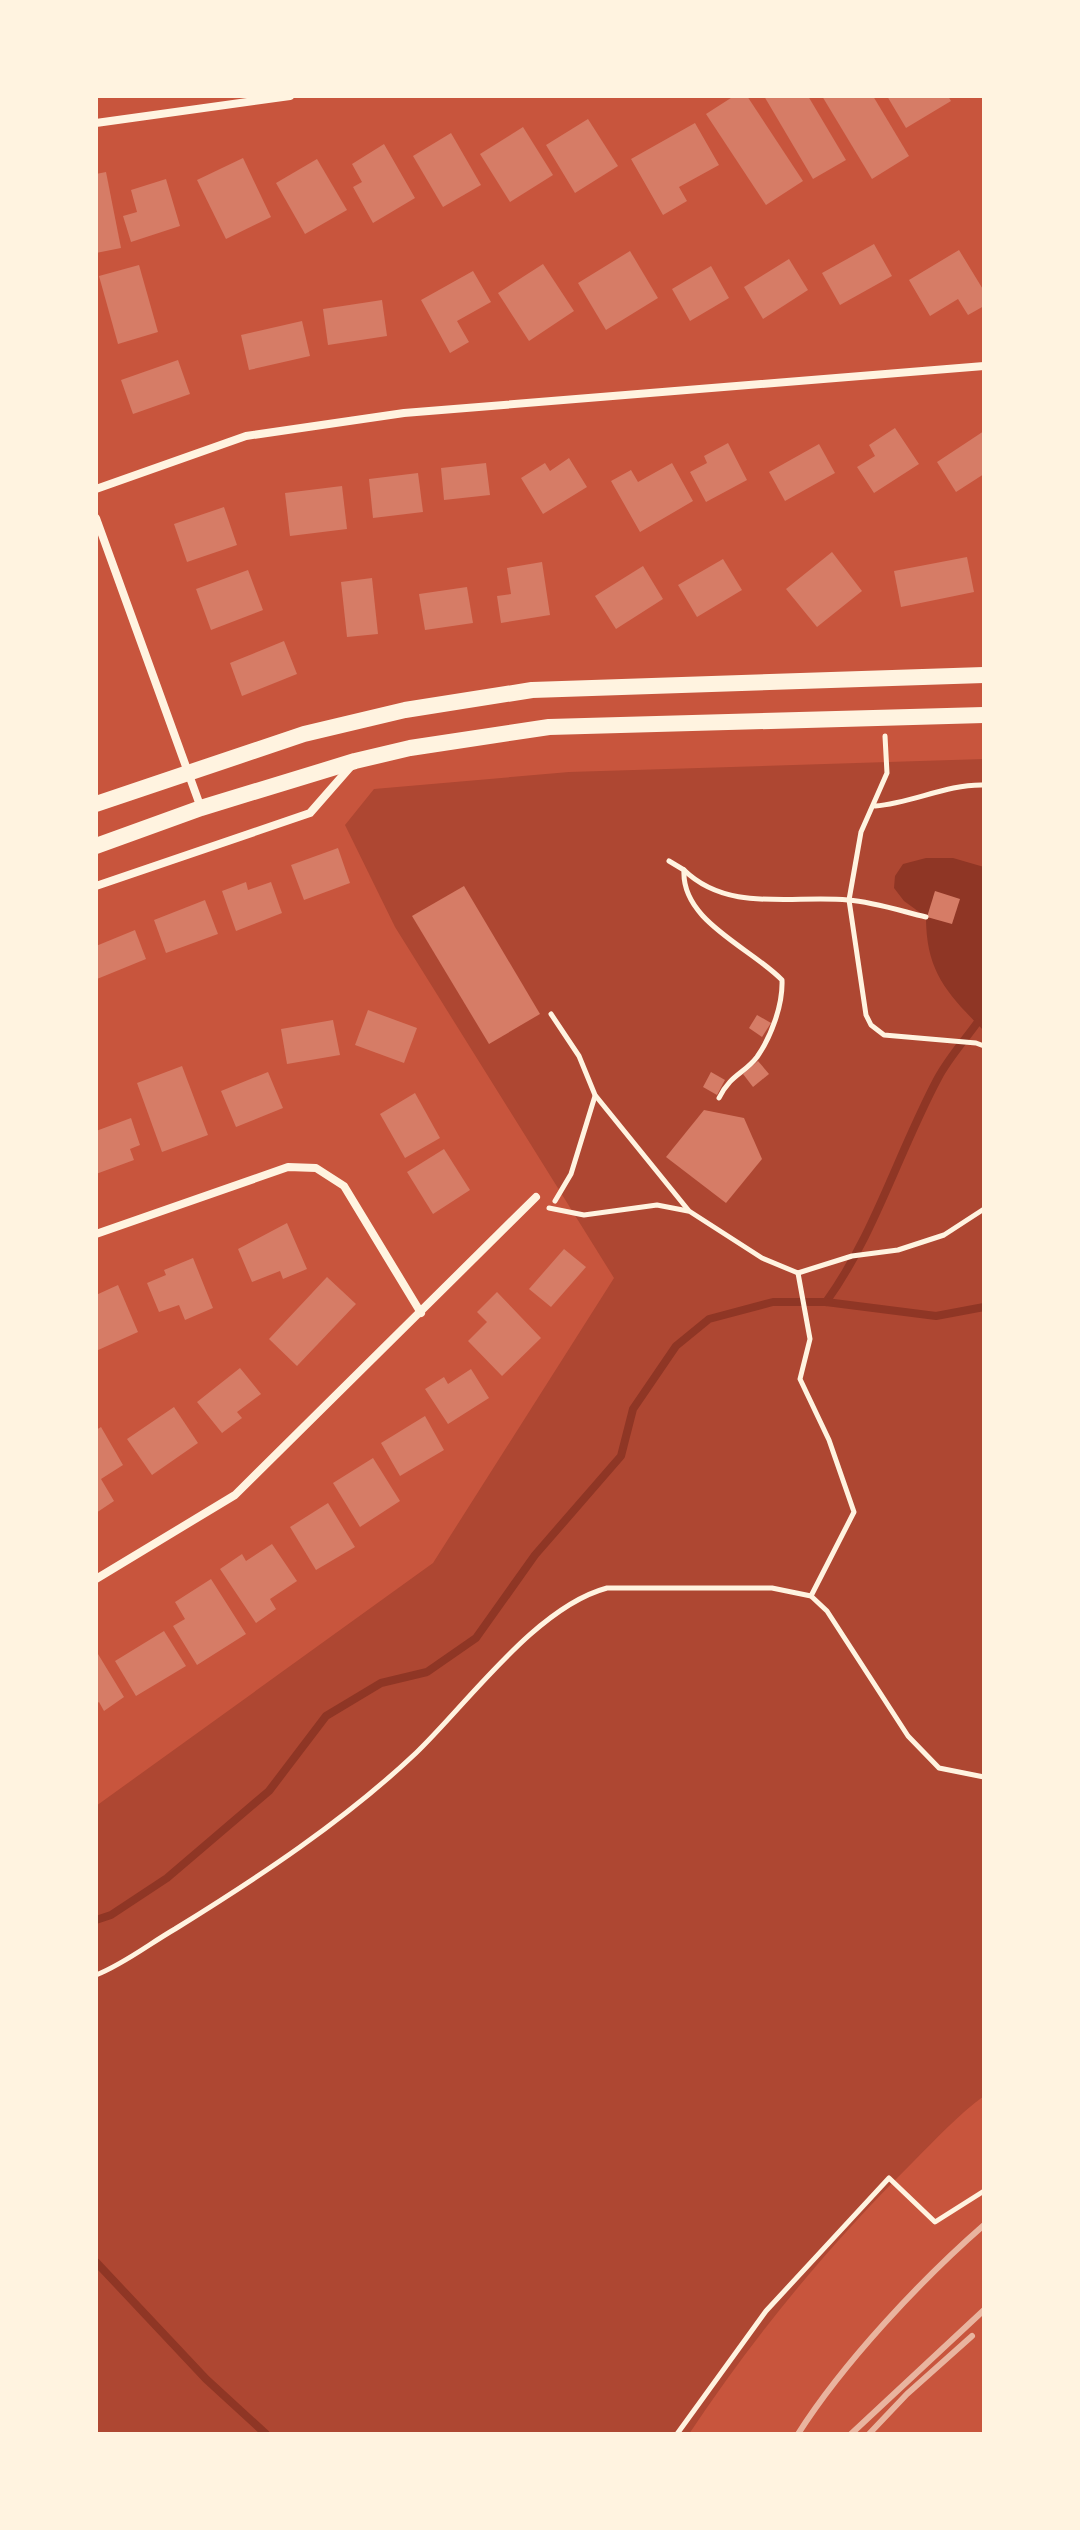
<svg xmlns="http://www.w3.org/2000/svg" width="1080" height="2530" viewBox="0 0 1080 2530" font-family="'PT Sans',sans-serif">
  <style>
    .green { fill: #ae4732 }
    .water { fill: #8f3625 }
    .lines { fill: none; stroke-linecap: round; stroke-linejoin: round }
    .stream { stroke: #8f3625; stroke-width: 8 }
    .building { fill: #d67c66 }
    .path { stroke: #fff3e0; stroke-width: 5 }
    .minor { stroke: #fff3e0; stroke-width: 8 }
    .secondary { stroke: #fff3e0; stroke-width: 16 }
    .rail { stroke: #e9b49f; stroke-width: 6 }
  </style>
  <rect width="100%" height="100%" fill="#c8553d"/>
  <!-- green -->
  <path class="green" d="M984,759V2096C958,2115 936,2139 913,2162C829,2245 754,2336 689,2434H96V1806L433,1563L614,1278L395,927L345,825L374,789L569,772Z"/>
  <!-- water -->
  <path class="water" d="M926,858H953L984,867V1031C947,993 926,972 926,917L904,901L894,888L895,876L903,864Z"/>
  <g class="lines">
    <!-- stream -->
    <g class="stream">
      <path d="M826,1302C875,1234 898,1153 938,1078C948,1059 964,1041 977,1023"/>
      <polyline points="96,1920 111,1915 167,1878 269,1791 326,1716 381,1683 427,1672 476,1638 535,1555 621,1456 633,1409 676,1346 709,1319 773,1302 826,1302 936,1316 984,1307"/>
      <polyline points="96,2262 206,2379 266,2434"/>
    </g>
  </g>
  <!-- building -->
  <g class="building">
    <polygon points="734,96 747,96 803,181 766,205 706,114"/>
    <polygon points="764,96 808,96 846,160 813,179"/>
    <polygon points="822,96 873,96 909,156 872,179"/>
    <polygon points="887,96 948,96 951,101 906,128"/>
    <polygon points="588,119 618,166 575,193 546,145"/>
    <polygon points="695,123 719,165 679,187 687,201 663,215 631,159"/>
    <polygon points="523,127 553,175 510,202 480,154"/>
    <polygon points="451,133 481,185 443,207 413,156"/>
    <polygon points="384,144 415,198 373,223 353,187 362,182 352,164"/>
    <polygon points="243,158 271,217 226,239 197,180"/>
    <polygon points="317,159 347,210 305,234 276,183"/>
    <polygon points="106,172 121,248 96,253 96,174"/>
    <polygon points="166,179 180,226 131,242 123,216 137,212 131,190"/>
    <polygon points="874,244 892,276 840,305 822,273"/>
    <polygon points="959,250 984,291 984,306 968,315 958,299 930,316 909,280"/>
    <polygon points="630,251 658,298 606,330 578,283"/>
    <polygon points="789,259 808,290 763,319 744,287"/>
    <polygon points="543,264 574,311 529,341 498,293"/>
    <polygon points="139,265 158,332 118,344 99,276"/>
    <polygon points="711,266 729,298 690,321 672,289"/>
    <polygon points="473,271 491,302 457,321 469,342 450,353 421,300"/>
    <polygon points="382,300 387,336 328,345 323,309"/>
    <polygon points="302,321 310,356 249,370 241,335"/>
    <polygon points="178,360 190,394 133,414 121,380"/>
    <polygon points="895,428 919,464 874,493 857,467 875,456 869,445"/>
    <polygon points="984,431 984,474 956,492 937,462"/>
    <polygon points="728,443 747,480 706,502 690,472 707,463 704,456"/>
    <polygon points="819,444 835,473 785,501 769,472"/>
    <polygon points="569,458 587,487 543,514 521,478 545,463 550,471"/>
    <polygon points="486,463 490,495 444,500 441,468"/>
    <polygon points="672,463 693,501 640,532 611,481 631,470 638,482"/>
    <polygon points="418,473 423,512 373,518 369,479"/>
    <polygon points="342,486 347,529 290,536 285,493"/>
    <polygon points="224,507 237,545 187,562 174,524"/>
    <polygon points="832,552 862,591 817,627 786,589"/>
    <polygon points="967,557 974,592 901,607 894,571"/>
    <polygon points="723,559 742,590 697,617 678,585"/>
    <polygon points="542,562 550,615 501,623 497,596 511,594 507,568"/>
    <polygon points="643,566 663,599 616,629 595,596"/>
    <polygon points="248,570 263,610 211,630 196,589"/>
    <polygon points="372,578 378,634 347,637 341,582"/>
    <polygon points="467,587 473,623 425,630 419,594"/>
    <polygon points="284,641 297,674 242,696 230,663"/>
    <polygon points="338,848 350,883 304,900 291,865"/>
    <polygon points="246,882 248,890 271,882 282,913 236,931 222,891"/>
    <polygon points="464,886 540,1014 489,1044 412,916"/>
    <polygon points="935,891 960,899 952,924 927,917"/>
    <polygon points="205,900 218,934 166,953 154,920"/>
    <polygon points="135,930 146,959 97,979 96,946"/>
    <polygon points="368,1010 417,1028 404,1063 355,1045"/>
    <polygon points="757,1015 771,1023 762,1037 749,1028"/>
    <polygon points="333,1020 340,1055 287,1064 281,1029"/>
    <polygon points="758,1061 769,1074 753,1087 743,1074"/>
    <polygon points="182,1066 208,1135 162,1152 137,1083"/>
    <polygon points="268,1072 283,1108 236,1127 221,1091"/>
    <polygon points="711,1072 725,1080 717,1095 703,1087"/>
    <polygon points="415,1093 440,1138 405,1158 380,1114"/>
    <polygon points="704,1110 744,1118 762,1159 726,1203 666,1157"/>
    <polygon points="131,1118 140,1145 130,1149 134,1160 96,1174 96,1131"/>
    <polygon points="444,1149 470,1190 433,1214 407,1172"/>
    <polygon points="287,1223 307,1269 283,1279 280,1271 252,1282 238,1249"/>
    <polygon points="564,1249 586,1267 551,1307 529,1289"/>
    <polygon points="193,1258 213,1308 185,1320 179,1305 159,1312 147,1283 166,1275 164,1270"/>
    <polygon points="327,1277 356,1304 297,1366 269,1339"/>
    <polygon points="118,1285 138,1332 96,1351 96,1295"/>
    <polygon points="497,1292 541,1338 502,1376 468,1341 487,1322 477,1312"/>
    <polygon points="240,1368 261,1394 237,1412 242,1418 222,1433 197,1402"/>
    <polygon points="471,1369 489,1398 448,1424 425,1389 444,1377 448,1384"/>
    <polygon points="174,1407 198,1443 152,1475 127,1439"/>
    <polygon points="425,1416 444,1450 400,1476 381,1443"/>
    <polygon points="101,1427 123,1465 101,1479 114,1501 96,1513 96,1430"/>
    <polygon points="373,1458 400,1501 360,1527 333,1483"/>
    <polygon points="328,1503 355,1547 316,1570 290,1527"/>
    <polygon points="272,1544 297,1581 270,1599 276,1609 256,1623 220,1569 242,1554 246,1561"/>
    <polygon points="211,1579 246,1634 197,1665 173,1626 185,1619 175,1602"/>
    <polygon points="164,1631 186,1666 136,1696 115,1661"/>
    <polygon points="98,1654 124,1697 104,1711 99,1702 96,1704"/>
  </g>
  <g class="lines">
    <!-- path -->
    <g class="path">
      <polyline points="885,736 887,773 861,832 849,900 866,1015 871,1025 884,1035 976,1043 984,1046"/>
      <path d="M875,806C913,803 946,784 984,785"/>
      <path d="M669,861L684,870C681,921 750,947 782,980C783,1005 771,1037 757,1057C744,1074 731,1074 719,1098"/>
      <path d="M684,870C728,913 792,895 848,900C874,902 901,911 926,917"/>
      <polyline points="551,1014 579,1056 595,1095 689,1211 762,1258 798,1273 852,1256 898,1250 944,1235 984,1209"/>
      <polyline points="555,1201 571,1174 595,1096"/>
      <polyline points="549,1208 584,1215 657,1205 688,1211"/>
      <polyline points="798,1273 810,1339 800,1379 829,1440 854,1512 811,1596"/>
      <path d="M96,1975C124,1964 149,1944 175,1929C259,1877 344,1821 416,1753C468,1703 536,1607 607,1588H772L811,1596L827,1611L908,1736L939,1768L984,1777"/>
      <polyline points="677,2434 766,2311 889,2178 935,2222 984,2191"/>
    </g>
    <!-- minor -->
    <g class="minor">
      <polyline points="96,123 290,96"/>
      <polyline points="96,489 246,436 404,413 984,366"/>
      <polyline points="96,518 201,808"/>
      <polyline points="96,886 310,813 352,765"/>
      <polyline points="96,1234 288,1167 316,1168 344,1186 421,1313"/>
      <polyline points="96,1579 235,1495 536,1197"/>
    </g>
    <!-- secondary -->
    <g class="secondary">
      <polyline points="96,804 304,734 405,710 532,690 984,675"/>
      <polyline points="96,846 201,808 355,761 410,748 549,727 984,715"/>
    </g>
    <!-- rail -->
    <g class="rail">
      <path d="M798,2434C843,2363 921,2280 984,2225"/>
      <polyline points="851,2434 984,2310"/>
      <polyline points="869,2434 907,2394 972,2336"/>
    </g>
  </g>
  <!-- border -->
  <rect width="1080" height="2530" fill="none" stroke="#fff3e0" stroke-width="196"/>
</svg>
